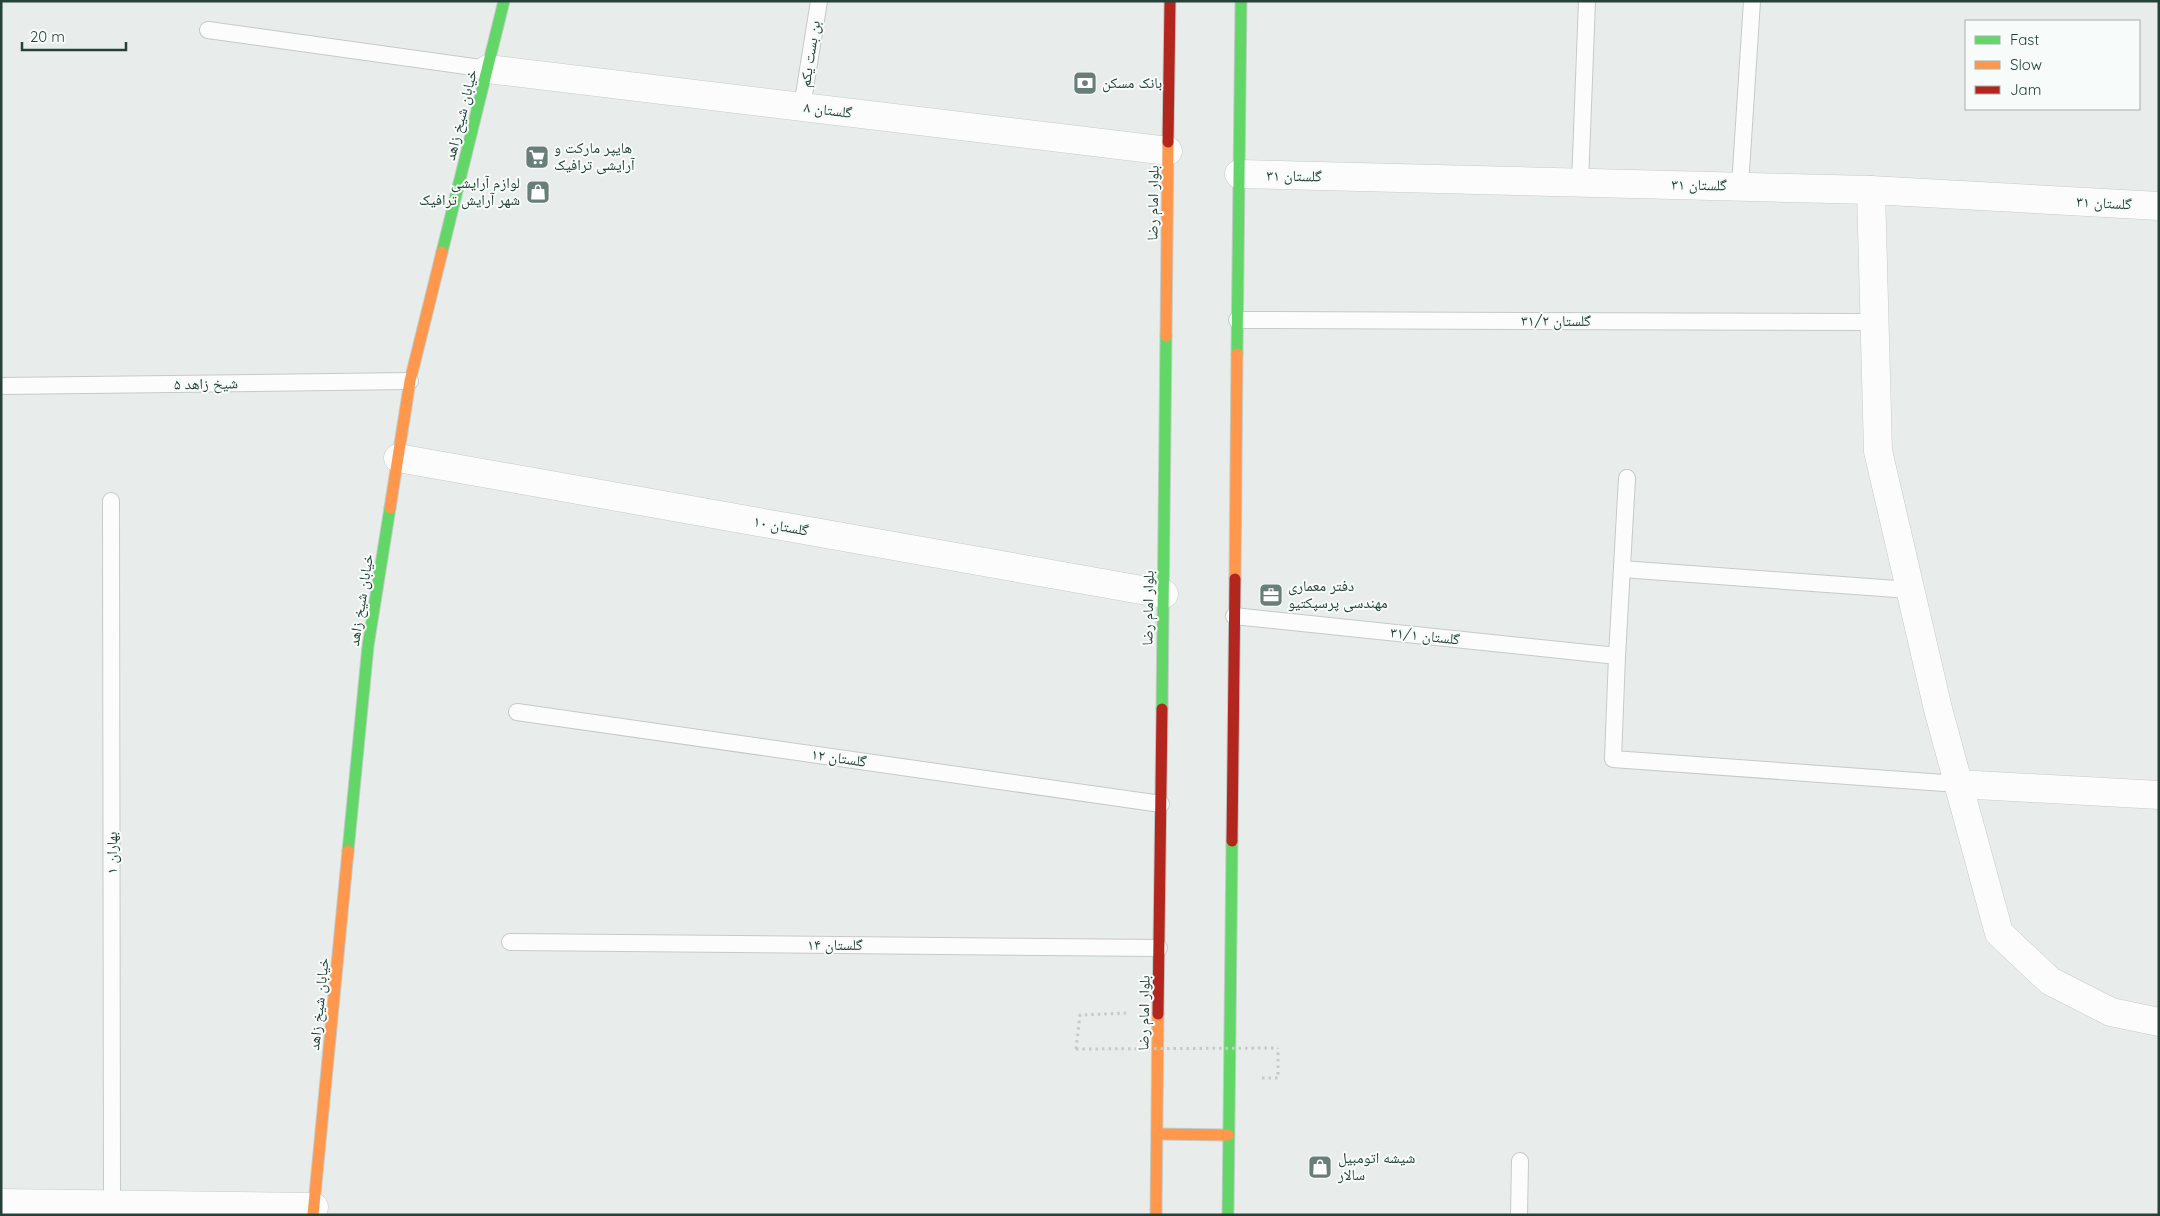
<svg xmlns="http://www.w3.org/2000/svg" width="2160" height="1216" viewBox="0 0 2160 1216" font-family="Quicksand,'Noto Naskh Arabic',sans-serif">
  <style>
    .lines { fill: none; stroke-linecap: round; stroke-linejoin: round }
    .lane-casing { stroke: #c5cac8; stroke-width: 18 }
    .street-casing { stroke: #c5cac8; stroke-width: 29 }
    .fast-casing { stroke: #c3cbc8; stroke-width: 13 }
    .slow-casing { stroke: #c3cbc8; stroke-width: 13 }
    .jam-casing { stroke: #c3cbc8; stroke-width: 13 }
    .path { stroke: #c3ccca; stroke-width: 3; stroke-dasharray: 2.5 4; stroke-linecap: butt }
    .lane { stroke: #fcfcfc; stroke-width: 16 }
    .street { stroke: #fcfcfc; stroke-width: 28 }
    .fast { stroke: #63d668; stroke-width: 11 }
    .slow { stroke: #ff974d; stroke-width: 11 }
    .jam { stroke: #b3261e; stroke-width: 11 }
    .path-bridge { stroke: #c3ccca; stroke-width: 3; stroke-dasharray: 2.5 4; stroke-linecap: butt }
    .labels { text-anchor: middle; stroke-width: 4; stroke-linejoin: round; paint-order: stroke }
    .street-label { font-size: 15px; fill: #24423a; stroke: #f7fbf9 }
    .poi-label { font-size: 15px; fill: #24423a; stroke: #f7fbf9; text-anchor: start }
  </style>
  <rect width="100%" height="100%" fill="#e8edeb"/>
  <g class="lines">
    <!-- lane casing -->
    <g class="lane-casing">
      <g id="lane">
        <polyline points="208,30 488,69"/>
        <polyline points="802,107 819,1"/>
        <polyline points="1580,183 1587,1"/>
        <polyline points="1740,186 1752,1"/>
        <polyline points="1237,320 1874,322"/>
        <polyline points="1,386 410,381"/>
        <polyline points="1627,478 1617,656 1613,759 1958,784"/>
        <polyline points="111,501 112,1205"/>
        <polyline points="1622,569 1910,590"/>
        <polyline points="1234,616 1617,656"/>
        <polyline points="517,712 1161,804"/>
        <polyline points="510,942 1159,948"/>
        <polyline points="1519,1215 1520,1161"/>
      </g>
    </g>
    <!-- street casing -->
    <g class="street-casing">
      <g id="street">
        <polyline points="488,69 1168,151"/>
        <polyline points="1239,174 1871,190 2159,206"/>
        <polyline points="1871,190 1878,451 1938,709 1999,933 2050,981 2111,1012 2159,1022"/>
        <polyline points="398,458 1164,594"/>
        <polyline points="1958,784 2159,795"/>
        <polyline points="1,1203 314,1207"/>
      </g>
    </g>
    <!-- fast casing -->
    <g class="fast-casing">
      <g id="fast">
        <polyline points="442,252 504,1"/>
        <polyline points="1237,354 1241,1"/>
        <polyline points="1162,709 1166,336"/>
        <polyline points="348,851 368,646 390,508"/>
        <polyline points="1228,1215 1232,841"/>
      </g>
    </g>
    <!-- slow casing -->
    <g class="slow-casing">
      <g id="slow">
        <polyline points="1166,336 1168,142"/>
        <polyline points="390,508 410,381 442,252"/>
        <polyline points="1235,579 1237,354"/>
        <polyline points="1157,1134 1228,1135"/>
        <polyline points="313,1215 348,851"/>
        <polyline points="1156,1215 1158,1014"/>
      </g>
    </g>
    <!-- jam casing -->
    <g class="jam-casing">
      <g id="jam">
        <polyline points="1168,142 1170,1"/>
        <polyline points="1232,841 1235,579"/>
        <polyline points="1158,1014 1162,709"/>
      </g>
    </g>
    <!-- path -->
    <g class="path">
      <polyline points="1076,1049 1080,1015 1128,1013"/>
      <polyline points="1262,1078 1278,1078 1278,1048"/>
    </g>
    <!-- lane -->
    <use href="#lane" class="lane"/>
    <!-- street -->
    <use href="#street" class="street"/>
    <!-- fast -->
    <use href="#fast" class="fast"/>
    <!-- slow -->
    <use href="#slow" class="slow"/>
    <!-- jam -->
    <use href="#jam" class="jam"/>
    <!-- path-bridge -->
    <polyline class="path-bridge" points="1076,1049 1278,1048"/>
  </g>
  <!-- icons -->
  <defs>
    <g id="bank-square" transform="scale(1.25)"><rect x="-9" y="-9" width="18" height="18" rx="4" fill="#697e78" stroke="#f7fbf9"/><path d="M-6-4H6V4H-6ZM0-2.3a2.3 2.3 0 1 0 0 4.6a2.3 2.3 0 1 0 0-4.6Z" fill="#fff"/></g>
    <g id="supermarket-square" transform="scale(1.25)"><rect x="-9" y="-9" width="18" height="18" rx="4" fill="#697e78" stroke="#f7fbf9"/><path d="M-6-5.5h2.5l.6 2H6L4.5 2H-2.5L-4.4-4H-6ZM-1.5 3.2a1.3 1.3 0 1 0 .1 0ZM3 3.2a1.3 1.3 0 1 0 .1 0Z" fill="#fff"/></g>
    <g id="shop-square" transform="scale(1.25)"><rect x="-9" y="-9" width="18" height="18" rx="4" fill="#697e78" stroke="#f7fbf9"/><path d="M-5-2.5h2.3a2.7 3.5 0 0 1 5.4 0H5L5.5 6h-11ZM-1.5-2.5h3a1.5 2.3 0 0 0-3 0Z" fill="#fff"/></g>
    <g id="office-square" transform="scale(1.25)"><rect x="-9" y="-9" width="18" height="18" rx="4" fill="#697e78" stroke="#f7fbf9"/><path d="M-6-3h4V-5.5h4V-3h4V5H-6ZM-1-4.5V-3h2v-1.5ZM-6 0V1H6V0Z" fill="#fff"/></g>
  </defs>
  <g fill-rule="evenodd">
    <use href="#bank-square" x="1085" y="83"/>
    <use href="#supermarket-square" x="537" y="157"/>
    <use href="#shop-square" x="538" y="192"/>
    <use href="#office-square" x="1271" y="595"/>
    <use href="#shop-square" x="1320" y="1167"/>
  </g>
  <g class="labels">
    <!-- street labels -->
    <g class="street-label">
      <text transform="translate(810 54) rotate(-81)" y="5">بن بست یکم</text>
      <text transform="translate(828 110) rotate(7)" y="5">گلستان ۸</text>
      <text transform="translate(461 115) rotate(-76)" y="5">خیابان شیخ زاهد</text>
      <text transform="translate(1294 176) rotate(1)" y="5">گلستان ۳۱</text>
      <text transform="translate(1699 185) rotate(1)" y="5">گلستان ۳۱</text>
      <text transform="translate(1153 203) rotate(-89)" y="5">بلوار امام رضا</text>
      <text transform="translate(2104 203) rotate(3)" y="5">گلستان ۳۱</text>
      <text x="1556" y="326">گلستان ۳۱/۲</text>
      <text transform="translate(206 384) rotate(-1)" y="5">شیخ زاهد ۵</text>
      <text transform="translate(781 526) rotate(10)" y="5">گلستان ۱۰</text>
      <text transform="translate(361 600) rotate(-81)" y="5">خیابان شیخ زاهد</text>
      <text transform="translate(1148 608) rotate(-89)" y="5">بلوار امام رضا</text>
      <text transform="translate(1425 636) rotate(6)" y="5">گلستان ۳۱/۱</text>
      <text transform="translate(839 758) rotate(8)" y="5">گلستان ۱۲</text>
      <text transform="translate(112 853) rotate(-90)" y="5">بهاران ۱</text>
      <text x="835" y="950">گلستان ۱۴</text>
      <text transform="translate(319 1004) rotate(-84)" y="5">خیابان شیخ زاهد</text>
      <text transform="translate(1144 1013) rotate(-89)" y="5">بلوار امام رضا</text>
    </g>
    <!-- poi labels -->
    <g class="poi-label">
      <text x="1102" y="88">بانک مسکن</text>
      <text x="554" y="153">هایپر مارکت و<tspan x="554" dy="17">آرایشی ترافیک</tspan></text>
      <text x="520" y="188" text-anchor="end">لوازم آرایشی<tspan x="520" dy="17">شهر آرایش ترافیک</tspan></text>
      <text x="1288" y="591">دفتر معماری<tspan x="1288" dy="17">مهندسی پرسپکتیو</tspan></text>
      <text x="1338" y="1163">شیشه اتومبیل<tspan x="1338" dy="17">سالار</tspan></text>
    </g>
  </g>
  <!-- border -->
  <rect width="2160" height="1216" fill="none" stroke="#24423a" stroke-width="5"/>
  <!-- legend -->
  <rect x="1965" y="20" width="175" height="90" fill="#f7fbf9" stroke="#a3b1ad"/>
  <rect x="1975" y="36" width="25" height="8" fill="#63d668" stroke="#a3b1ad"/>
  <text x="2010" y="45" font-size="15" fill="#24423a">Fast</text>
  <rect x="1975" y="61" width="25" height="8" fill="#ff974d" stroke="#a3b1ad"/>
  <text x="2010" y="70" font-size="15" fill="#24423a">Slow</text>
  <rect x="1975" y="86" width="25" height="8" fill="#b3261e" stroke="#a3b1ad"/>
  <text x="2010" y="95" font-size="15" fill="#24423a">Jam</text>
  <!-- scale -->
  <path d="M22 42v8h104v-8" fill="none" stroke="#24423a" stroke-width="2.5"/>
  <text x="30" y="42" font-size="15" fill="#24423a" stroke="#f7fbf9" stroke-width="4" paint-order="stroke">20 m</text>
</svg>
